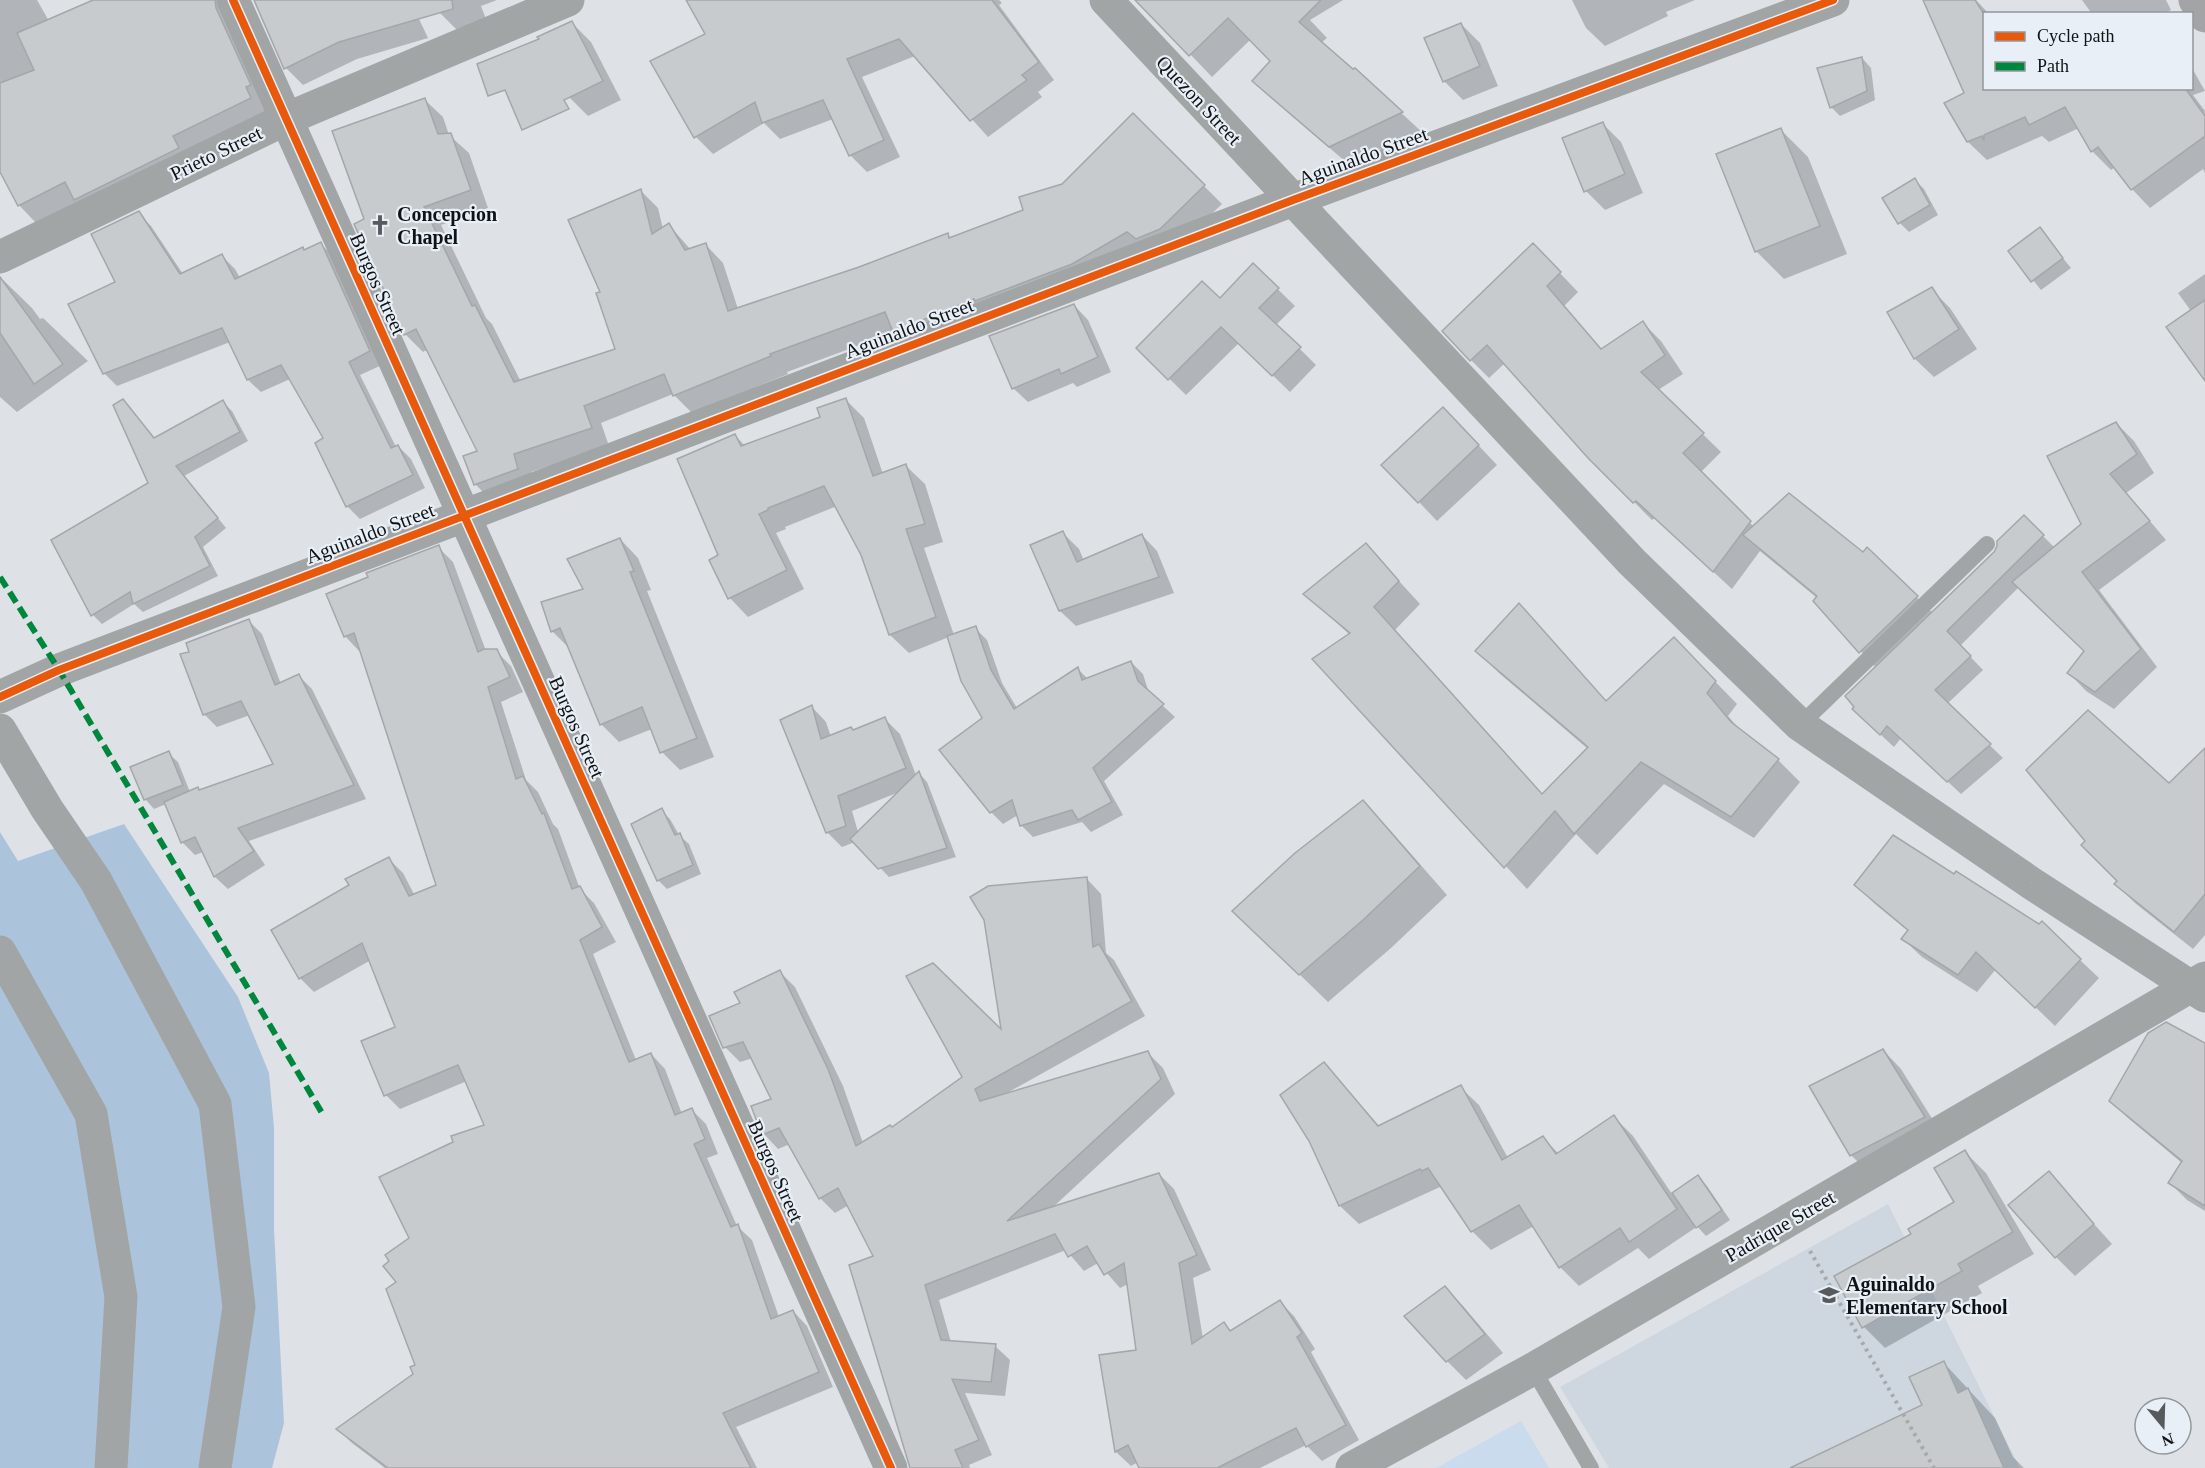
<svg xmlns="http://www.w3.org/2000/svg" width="2205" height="1468" viewBox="0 0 2205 1468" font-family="Georgia,serif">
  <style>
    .built { fill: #ced7e0 }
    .green { fill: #cadbed }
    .water { fill: #acc4db }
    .shadow { fill: #0003; fill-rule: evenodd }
    .building { fill: #c8cbce; stroke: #a4a7aa; stroke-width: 1.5 }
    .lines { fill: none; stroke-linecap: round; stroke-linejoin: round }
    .path { stroke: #a7aaab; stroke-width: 4; stroke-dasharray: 3 4.5; stroke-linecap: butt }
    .service { stroke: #a2a5a6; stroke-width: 16 }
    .minor { stroke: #a2a5a6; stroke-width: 33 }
    .secondary { stroke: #a2a4a6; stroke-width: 33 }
    .quiet { stroke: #00873e; stroke-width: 6; stroke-dasharray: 12 6; stroke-linecap: butt }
    .cycleway-casing { stroke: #e8eff6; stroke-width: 11 }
    .cycleway { stroke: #e8590c; stroke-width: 8 }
    .labels { text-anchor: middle; stroke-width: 4.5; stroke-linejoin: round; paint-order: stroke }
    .street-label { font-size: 20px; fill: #101315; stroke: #e8eff6 }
    .poi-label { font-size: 20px; font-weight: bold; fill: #101315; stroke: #e8eff6; text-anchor: start }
  </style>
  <rect width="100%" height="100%" fill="#dee2e6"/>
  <!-- built -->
  <polygon class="built" points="1888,1204 2020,1468 1609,1468 1560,1387"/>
  <!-- green -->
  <polygon class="green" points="1521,1421 1549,1468 1436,1468"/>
  <!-- water -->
  <polygon class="water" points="124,824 238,997 269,1073 274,1128 274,1229 284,1423 272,1468 0,1468 0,832 18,861"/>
  <!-- shadow -->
  <g class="shadow">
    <polygon points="0,0 37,0 49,21 97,0 245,0 267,116 36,223 19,205 0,168"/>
    <polygon points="255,0 410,0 428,38 357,59 303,85 286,68"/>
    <polygon points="436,0 497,0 481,6 486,19 457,30 439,12"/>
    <polygon points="688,0 999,0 1002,3 999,5 1054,80 1038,92 1042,97 988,137 915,56 862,77 900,157 867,172 850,155 833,119 780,139 764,123 713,154 696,137 707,34"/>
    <polygon points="1149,0 1343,0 1310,20 1327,38 1321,43 1353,71 1355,70 1424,134 1353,168 1277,103 1254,81 1272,61 1251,39 1212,77 1190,54"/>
    <polygon points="1572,0 1695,0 1666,12 1668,16 1605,46 1586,28"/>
    <polygon points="1948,0 1976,0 1989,14 1984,14 1984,88 2192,88 2192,68 2205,91 2193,95 2205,111 2205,173 2203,169 2150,208 2132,189 2115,167 2111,170 2092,151 2079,128 2049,142 2042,136 1987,160 1968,142 1947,103 1966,94"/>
    <polygon points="2082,0 2166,0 2171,10 2164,14 2092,14"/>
    <polygon points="572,23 591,42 621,100 588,116 569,97"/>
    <polygon points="1461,24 1480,43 1498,86 1463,100 1444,81"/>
    <polygon points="1862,58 1871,68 1875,100 1840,116 1831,107"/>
    <polygon points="425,100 443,117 449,135 469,153 488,208 441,225 486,318 492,324 521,382 617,350 602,293 640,190 658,208 663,229 669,225 691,250 706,245 723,263 738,309 859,269 948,235 951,238 1025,211 1063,185 1133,115 1222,204 1178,246 912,349 895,332 787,372 788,374 692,413 673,394 601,423 609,446 531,472 535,487 493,502 475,484 479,452 428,349 423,352 405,334 366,219"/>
    <polygon points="1602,123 1621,142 1643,193 1605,210 1586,191"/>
    <polygon points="1780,129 1808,157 1847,254 1784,279 1756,251"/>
    <polygon points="1915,180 1924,189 1938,215 1909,232 1900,223 1884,198"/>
    <polygon points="138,213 151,226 183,274 222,256 235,269 240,278 321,244 333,256 382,365 360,375 396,447 398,446 411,459 425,488 360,519 347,506 325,439 290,379 261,392 248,380 230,342 117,386 104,373 117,282"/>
    <polygon points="2039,229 2071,268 2041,290 2010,251"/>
    <polygon points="1533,245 1578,292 1564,306 1602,350 1643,323 1661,341 1683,374 1658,390 1721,452 1701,472 1754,527 1863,554 1867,549 1933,613 1996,552 2024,517 2055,548 2083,524 2116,423 2134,441 2154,473 2126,493 2166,540 2099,590 2157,667 2114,709 2086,691 2069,673 2086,652 2019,587 1960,646 1983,670 1947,704 2003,758 1961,794 1901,738 1894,747 1867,722 1876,668 1815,601 1817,598 1760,551 1732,589 1655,518 1652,520 1608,476 1505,363 1489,378 1471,360"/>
    <polygon points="1253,265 1295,306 1276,325 1316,365 1290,392 1239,343 1186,395 1138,348 1220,300"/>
    <polygon points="2205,274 2205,373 2191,311 2178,293"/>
    <polygon points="0,277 32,308 40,319 43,318 88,361 17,412 0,397"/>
    <polygon points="1931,289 1950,308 1977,349 1934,377 1915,359 1889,313"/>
    <polygon points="1074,305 1088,320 1111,372 1077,387 1073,383 1028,402 1013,388"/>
    <polygon points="845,399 864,418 883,474 906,466 925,484 943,542 924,548 954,635 975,628 987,640 1002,683 1017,708 1078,669 1088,679 1131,662 1143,674 1149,693 1175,717 1104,781 1123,815 1091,832 1082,822 1033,837 1021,825 1018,815 1003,824 991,812 984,719 949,637 909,653 890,635 863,554 837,506 785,527 786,529 776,533 804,589 748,617 730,598 720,556 735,435 745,446 822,417"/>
    <polygon points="223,402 232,411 248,441 184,476 226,528 203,547 218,576 143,612 134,604 102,624 93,615 150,484 155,439"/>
    <polygon points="1462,428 1497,465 1437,521 1419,502"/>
    <polygon points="1063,533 1079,549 1084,561 1142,535 1157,551 1174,593 1076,626 1060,611"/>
    <polygon points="620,539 638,558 651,590 647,591 714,757 680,770 662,752 652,729 619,742 601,724 570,649 552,631 585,590"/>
    <polygon points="1366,545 1420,604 1395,630 1543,795 1588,749 1499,673 1477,651 1519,605 1607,702 1696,662 1737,704 1728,716 1741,731 1778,760 1800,782 1754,838 1664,784 1597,855 1576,834 1527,889 1315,659 1350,635 1305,594"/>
    <polygon points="438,547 453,562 486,651 496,651 511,666 523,692 501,702 526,780 538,792 553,824 558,829 580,889 594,903 616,942 593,954 636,1060 651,1054 665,1069 682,1114 692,1110 706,1124 718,1154 707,1158 737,1226 752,1240 779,1317 793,1311 807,1326 833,1387 736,1427 757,1468 385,1468 352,1443 338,1429 415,1374 417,1366 398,1283 411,1238 455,1143 486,1126 467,1081 400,1109 386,1095 397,1027 371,960 314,992 300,978 351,886 389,859 403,873 415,896 438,886 361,650 359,651 345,636"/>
    <polygon points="249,621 262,634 281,684 299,676 312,689 366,799 249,841 265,865 228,889 215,877 203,852 195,855 182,842 166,804 154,809 145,799 168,753 178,762 190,792 199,791 275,765 250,715 217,727 204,714 191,653"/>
    <path d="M812,707L826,722L831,737L854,731L885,719L900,734L916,775L919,773L927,782L956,857L889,877L855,842L842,847L827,832ZM899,792L858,832L852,811Z"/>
    <polygon points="2205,750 2205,935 2193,949 2135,903 2116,884 2169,785"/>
    <polygon points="1362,802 1390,830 1447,895 1391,948 1328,1002 1262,938"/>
    <polygon points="661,810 670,819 679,835 689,844 701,874 667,889 658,880"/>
    <polygon points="1087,879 1101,894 1106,953 1114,960 1145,1016 1007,1093 1148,1053 1163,1068 1175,1094 1051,1209 1159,1174 1174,1189 1211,1270 1193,1278 1203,1339 1224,1324 1232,1332 1280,1302 1294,1316 1315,1349 1311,1352 1359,1440 1322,1461 1306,1445 1260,1468 1141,1468 1138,1462 1131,1466 1116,1452 1101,1357 1138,1351 1128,1284 1120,1288 1098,1263 1084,1271 1066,1250 939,1300 951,1342 995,1346 1010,1360 1005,1396 965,1393 992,1455 969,1465 970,1468 917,1468 875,1257 849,1205 835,1213 820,1198 790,1144 778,1149 764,1134 773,1099 753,1058 740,1062 725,1047 742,1004 780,972 795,987 843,1086 863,1143 892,1129 964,1077 1003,1033"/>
    <polygon points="1856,885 2080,960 2099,978 2055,1026 1996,969 1977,992 1922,957 1903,939 1909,932 1875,904"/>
    <polygon points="2205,1045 2205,1211 2187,1200 2170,1183 2182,1163 2128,1118 2111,1101"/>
    <polygon points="1883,1050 1901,1069 1943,1136 1870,1174 1851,1155"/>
    <polygon points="1324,1064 1380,1127 1460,1087 1479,1105 1508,1158 1543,1138 1559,1154 1614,1117 1633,1136 1672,1194 1698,1177 1707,1186 1730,1220 1706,1236 1693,1222 1695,1228 1649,1259 1638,1248 1579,1286 1560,1267 1534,1226 1491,1250 1472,1231 1444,1188 1440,1187 1359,1224 1340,1206 1310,1140"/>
    <polygon points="1965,1152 1986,1173 2034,1254 1978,1286 1982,1293 1885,1348 1864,1327 1913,1235 1956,1203"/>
    <polygon points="2048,1173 2112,1244 2075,1276 2056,1257"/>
    <polygon points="1445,1288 1463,1306 1503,1353 1466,1380 1447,1361"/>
    <polygon points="1944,1363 1995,1418 2013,1457 2024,1468 1794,1468 1924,1406"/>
  </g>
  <!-- building -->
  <g class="building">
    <polygon points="93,0 215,0 216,8 251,85 246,87 251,98 173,136 179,148 74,200 65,182 18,206 0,172 0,83 34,70 17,33"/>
    <polygon points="254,0 452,0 453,9 339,42 284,69"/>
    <polygon points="686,0 992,0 1039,62 1022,75 1027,80 970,121 899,39 847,59 884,140 849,156 823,100 762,123 755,102 694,138 650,61 705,34"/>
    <polygon points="1135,0 1321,0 1299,22 1353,69 1355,68 1403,112 1329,147 1252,81 1270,61 1228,18 1189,56"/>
    <polygon points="1923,0 1975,0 1984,14 1984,88 2185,88 2205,116 2205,136 2131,190 2098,147 2091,152 2065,107 2029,125 2025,117 1984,135 1984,141 1982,136 1967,142 1944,103 1964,93"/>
    <polygon points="572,21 603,81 564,100 569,109 522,130 505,90 488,96 477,64 539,39 537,37"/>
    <polygon points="1461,23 1480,66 1443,82 1424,38"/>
    <polygon points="1862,57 1867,91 1830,108 1817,68"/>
    <polygon points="425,98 438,134 451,133 471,190 424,207 472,306 475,305 514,382 615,349 596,293 600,292 568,220 641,189 652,234 669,223 685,250 706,243 728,311 859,267 948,233 949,238 1023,210 1019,197 1062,184 1133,113 1205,185 1160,229 1136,239 1127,232 1072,264 975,301 974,299 893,332 885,312 770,354 771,356 673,396 664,374 584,406 592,428 514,454 518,469 474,485 463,456 477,451 416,329 404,335 354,224 364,219 332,131"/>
    <polygon points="1603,122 1625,174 1584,192 1562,138"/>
    <polygon points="1781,128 1820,226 1755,252 1716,154"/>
    <polygon points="1915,178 1930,205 1898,224 1882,198"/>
    <polygon points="139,211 180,274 222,254 235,279 303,247 304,250 321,242 370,351 349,362 391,448 398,445 413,475 346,507 315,443 323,438 281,365 247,380 222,328 103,374 68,304 115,282 91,234"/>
    <polygon points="2040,227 2063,258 2031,282 2008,251"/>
    <polygon points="1533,243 1561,272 1547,286 1601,349 1643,321 1665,355 1641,372 1704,433 1683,453 1751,521 1713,572 1636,501 1633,503 1588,458 1487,345 1470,361 1442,331"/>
    <polygon points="1253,263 1279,288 1259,308 1301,347 1272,376 1221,327 1168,380 1136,348 1202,281 1220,298"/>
    <polygon points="0,277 63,364 34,384 0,333"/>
    <polygon points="1932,287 1959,329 1914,359 1887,312"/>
    <polygon points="2205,300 2205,381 2166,327"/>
    <polygon points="1074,304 1098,357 1061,374 1059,369 1012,389 989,336"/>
    <polygon points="846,398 873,476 906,464 925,524 906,529 936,617 889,635 861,555 824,486 768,508 768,510 759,514 787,570 728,599 709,560 718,555 677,459 735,434 741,446 820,417 817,408"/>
    <polygon points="123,399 154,438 223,400 240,432 176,466 218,518 195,537 210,566 133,604 130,592 91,616 51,540 148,483 113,405"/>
    <polygon points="1443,407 1479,445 1418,503 1381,465"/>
    <polygon points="2116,422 2137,454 2110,474 2150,521 2082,572 2141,649 2095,692 2067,673 2084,651 2012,582 2081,524 2047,456"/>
    <polygon points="1789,493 1863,552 1867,547 1918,596 1859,653 1813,601 1817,596 1743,535"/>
    <polygon points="2024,515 2044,535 1947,631 1971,656 1935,690 1991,744 1947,782 1887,726 1880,735 1852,709 1854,707 1845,696 1994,552 1997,546 1997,541"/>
    <polygon points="1063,531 1077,562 1142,534 1159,577 1059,611 1030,545"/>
    <polygon points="620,538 634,571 630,572 697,738 660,753 642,707 600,725 560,628 551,632 541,602 583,589 567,559"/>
    <polygon points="1366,543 1399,581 1374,607 1542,794 1588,747 1475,651 1519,603 1606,701 1674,637 1716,681 1707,693 1731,722 1779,759 1731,817 1641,762 1574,834 1555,811 1504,868 1312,659 1350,633 1303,594"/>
    <polygon points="439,545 478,652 484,649 497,649 510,677 488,687 516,779 523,776 542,814 544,813 572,889 580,886 602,927 580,940 629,1062 651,1053 675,1115 692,1108 705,1139 694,1144 731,1227 738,1224 771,1319 793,1310 819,1372 723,1413 751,1468 388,1468 336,1429 413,1374 410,1367 415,1365 386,1289 396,1282 383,1266 389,1261 385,1255 409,1238 379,1177 453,1142 451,1136 484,1125 458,1065 384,1096 361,1041 395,1027 362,943 299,979 271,930 349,885 345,879 389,857 409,896 436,885 354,633 344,637 326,594 368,577 366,573"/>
    <polygon points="249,619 275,685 299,674 354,785 238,828 254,851 214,877 195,837 181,843 164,802 198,787 199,790 273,764 241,701 203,715 180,654 189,652 186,643"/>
    <polygon points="976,626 991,670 1014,709 1078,667 1082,680 1131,661 1138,681 1164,704 1093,768 1112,802 1078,820 1072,810 1020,826 1012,800 990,813 939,750 982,718 961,681 947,636"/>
    <polygon points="812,705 821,739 851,727 853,730 885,717 906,768 838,796 846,826 826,833 780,720"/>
    <polygon points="2088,710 2169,783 2205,748 2205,894 2174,932 2114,884 2117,881 2081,845 2085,841 2026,770"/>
    <polygon points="169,751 183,785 144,800 130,767"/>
    <polygon points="919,771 947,848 878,869 850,839"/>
    <polygon points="1363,800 1420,866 1363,920 1299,975 1232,911 1295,853"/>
    <polygon points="662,808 675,835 680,833 693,865 657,881 631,824"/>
    <polygon points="1893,835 1954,874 1956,871 2039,924 2042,921 2081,959 2035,1008 1976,952 1958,975 1901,939 1908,930 1854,885"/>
    <polygon points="1087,877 1093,947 1099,944 1132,1001 975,1089 980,1101 1148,1051 1161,1079 1007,1221 1159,1173 1197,1255 1179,1263 1192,1344 1224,1322 1230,1331 1280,1300 1302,1333 1297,1337 1346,1425 1306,1447 1296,1428 1217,1468 1139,1468 1128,1445 1115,1452 1099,1355 1136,1350 1124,1263 1104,1275 1087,1246 1068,1257 1055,1234 925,1285 941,1340 996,1344 991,1382 952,1379 979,1440 955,1450 963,1468 910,1468 849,1265 873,1256 838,1188 819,1199 779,1128 762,1135 751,1106 771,1099 743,1042 723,1048 709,1016 740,1003 734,992 780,970 828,1069 856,1146 890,1125 892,1127 962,1077 906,976 933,963 1001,1029 984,920 970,897 988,886"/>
    <polygon points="2166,1022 2205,1043 2205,1206 2168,1183 2182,1161 2109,1101 2148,1033"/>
    <polygon points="1883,1049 1925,1117 1850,1156 1809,1086"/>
    <polygon points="1324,1062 1378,1126 1461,1085 1502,1160 1543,1136 1556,1154 1614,1115 1677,1209 1629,1242 1620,1228 1559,1268 1519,1205 1471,1232 1428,1168 1422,1171 1420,1169 1339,1206 1309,1141 1280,1095"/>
    <polygon points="1965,1150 2013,1232 1958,1264 1962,1271 1862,1328 1834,1276 1911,1234 1908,1229 1954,1202 1934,1168"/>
    <polygon points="2049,1171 2094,1224 2055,1258 2008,1205"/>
    <polygon points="1698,1175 1722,1210 1696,1228 1672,1193"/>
    <polygon points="1445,1286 1485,1334 1446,1362 1404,1316"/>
    <polygon points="1944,1361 1958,1393 1968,1388 2004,1468 1790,1468 1922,1405 1909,1377"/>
  </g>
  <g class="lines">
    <!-- path -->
    <polyline class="path" points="1810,1251 1934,1468"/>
    <!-- service -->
    <g class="service">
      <polyline points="1800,725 1987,544"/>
      <polyline points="1533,1369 1591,1468"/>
    </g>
    <!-- minor -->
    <g class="minor">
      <polyline points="233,0 891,1468"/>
      <polyline points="1106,0 1632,562 1800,725 2031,883 2205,996"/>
      <polyline points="0,257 286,119 568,0"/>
      <polyline points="0,697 59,670 1293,200 1833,0"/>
      <polyline points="0,730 47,809 96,881 215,1104 239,1307 215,1468"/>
      <polyline points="0,952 91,1114 121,1297 111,1468"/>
      <polyline points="1352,1468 1533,1369 2205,978"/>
    </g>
    <!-- secondary -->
    <polyline class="secondary" points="2195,0 2205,16"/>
    <!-- quiet -->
    <polyline class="quiet" points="0,577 59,670 322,1113"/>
    <!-- cycleway casing -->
    <g class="cycleway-casing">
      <g id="cycleway">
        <polyline points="233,0 891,1468"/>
        <polyline points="0,697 59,670 1293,200 1833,0"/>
      </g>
    </g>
    <!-- cycleway -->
    <use href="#cycleway" class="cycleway"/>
  </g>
  <!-- icons -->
  <defs>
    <g id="church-bare" transform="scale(1.62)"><path d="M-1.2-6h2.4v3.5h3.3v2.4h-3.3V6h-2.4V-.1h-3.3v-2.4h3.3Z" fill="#585b5e" stroke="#e8eff6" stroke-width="2.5" paint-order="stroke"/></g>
    <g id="school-bare" transform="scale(1.62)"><path d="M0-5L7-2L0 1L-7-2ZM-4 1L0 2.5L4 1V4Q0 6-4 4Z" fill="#585b5e" stroke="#e8eff6" stroke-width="2.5" paint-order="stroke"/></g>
  </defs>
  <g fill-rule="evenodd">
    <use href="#church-bare" x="380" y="225"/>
    <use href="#school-bare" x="1829" y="1295"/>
  </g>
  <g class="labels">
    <!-- street labels -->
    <g class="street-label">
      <text transform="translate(1199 100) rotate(47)" y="7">Quezon Street</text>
      <text transform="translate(216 153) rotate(-26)" y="7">Prieto Street</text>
      <text transform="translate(1363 156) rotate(-20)" y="7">Aguinaldo Street</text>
      <text transform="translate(378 284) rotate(66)" y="7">Burgos Street</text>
      <text transform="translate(909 328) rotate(-21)" y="7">Aguinaldo Street</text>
      <text transform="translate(370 533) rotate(-21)" y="7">Aguinaldo Street</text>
      <text transform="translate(577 727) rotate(66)" y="7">Burgos Street</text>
      <text transform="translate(776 1171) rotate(66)" y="7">Burgos Street</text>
      <text transform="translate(1780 1226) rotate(-30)" y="7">Padrique Street</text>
    </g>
    <!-- poi labels -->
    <g class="poi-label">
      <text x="397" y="221">Concepcion<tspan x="397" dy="23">Chapel</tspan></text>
      <text x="1846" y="1291">Aguinaldo<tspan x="1846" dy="23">Elementary School</tspan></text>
    </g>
  </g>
  <!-- legend -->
  <rect x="1983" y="12" width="210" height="78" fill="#e8eff6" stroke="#92979c" stroke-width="1.5"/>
  <rect x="1995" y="32" width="30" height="9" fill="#e8590c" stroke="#92979c" stroke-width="1.5"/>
  <text x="2037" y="42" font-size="18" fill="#101315">Cycle path</text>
  <rect x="1995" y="62" width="30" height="9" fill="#00873e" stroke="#92979c" stroke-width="1.5"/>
  <text x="2037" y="72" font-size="18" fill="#101315">Path</text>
  <!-- north arrow -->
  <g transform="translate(2163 1426) rotate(161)"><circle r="28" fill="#e8eff6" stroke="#92979c" stroke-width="1.5"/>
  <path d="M0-4.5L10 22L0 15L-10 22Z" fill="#585b5e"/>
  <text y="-9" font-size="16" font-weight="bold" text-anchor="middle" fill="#101315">N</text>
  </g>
</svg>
